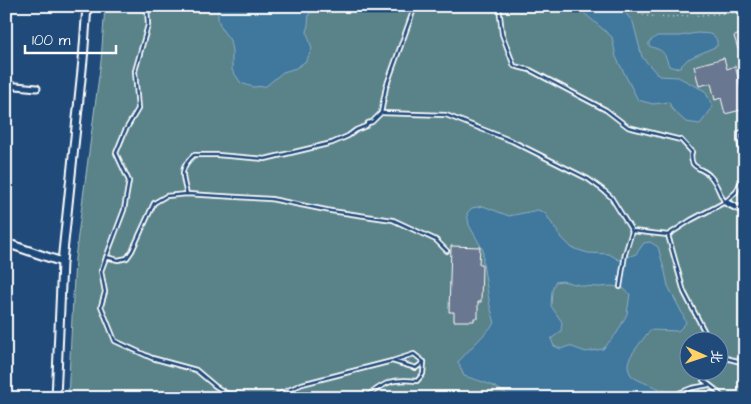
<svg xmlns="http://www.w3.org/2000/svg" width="751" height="404" viewBox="0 0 751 404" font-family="'Architects Daughter','LXGW WenKai TC',sans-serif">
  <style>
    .green { fill: #5a8389; stroke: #acc1c4; fill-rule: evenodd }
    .water { fill: #40779d; stroke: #8cadc4; fill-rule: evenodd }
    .building { fill: #6b7791; stroke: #fff }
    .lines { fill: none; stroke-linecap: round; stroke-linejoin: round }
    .lane-casing { stroke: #fff; stroke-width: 6 }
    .street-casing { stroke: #fff; stroke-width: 9 }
    .secondary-casing { stroke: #fff; stroke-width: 11 }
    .path { stroke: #fff; stroke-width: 1; stroke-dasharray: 1 4; stroke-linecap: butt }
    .lane { stroke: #1f4a7a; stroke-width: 2.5 }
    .street { stroke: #1f4a7a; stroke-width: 5 }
    .secondary { stroke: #1f4a7a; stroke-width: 7 }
  </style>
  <rect width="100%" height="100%" fill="#1f4a7a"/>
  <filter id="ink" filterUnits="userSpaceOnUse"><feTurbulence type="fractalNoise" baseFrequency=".02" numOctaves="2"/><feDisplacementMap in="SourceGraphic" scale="10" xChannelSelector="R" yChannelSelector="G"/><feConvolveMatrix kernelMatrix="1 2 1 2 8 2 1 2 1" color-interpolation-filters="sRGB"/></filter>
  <g filter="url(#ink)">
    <!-- green -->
    <path class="green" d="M105,6H745V398H68L75,258L101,61ZM688,342H718V372H688Z"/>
    <!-- water -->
    <g class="water">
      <polygon points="320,6 309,14 307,33 312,49 306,61 296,68 283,72 266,86 253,87 241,83 232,70 232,51 230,40 223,31 218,20 218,6"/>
      <polygon points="576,6 619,6 633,22 642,57 659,76 678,77 705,91 713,107 700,124 686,122 672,109 669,102 653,104 638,100 616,57 612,37"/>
      <path d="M697,33C708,34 718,32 717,46L688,59L680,67L675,68L669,66C664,51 664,51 649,46V42L657,36H680Z"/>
      <path d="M483,206L509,216L538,210L545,213L560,236L572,248L588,253L609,254L619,260L636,254L644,243L650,242L658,247L665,272L668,286L682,313L686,323L678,331L650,330C645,337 632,352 629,360C627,365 628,370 631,375C637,382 671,392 682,398H512C496,385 484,382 464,376L458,362L495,323L490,306L483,263V250L469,225L467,213L472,208ZM562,281L584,286L599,287L612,286L623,288L630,294L627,314L617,333L603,349L586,352L569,346L561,349L554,346L551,339L561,331L562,322L551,306L552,291L555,282Z"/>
    </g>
    <!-- building -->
    <g class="building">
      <polygon points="745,33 745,47 738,49 734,36"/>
      <polygon points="724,58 727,69 735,66 745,102 745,109 725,114 721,98 715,100 711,83 699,86 694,66"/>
      <polygon points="451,246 480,247 479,264 482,264 481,302 478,302 478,318 474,318 474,321 454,321 454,312 449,312"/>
    </g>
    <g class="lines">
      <!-- lane casing -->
      <g class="lane-casing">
        <g id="lane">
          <polyline points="147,6 148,25 135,71 138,109 125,131 116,153 129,181 124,210 101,271 105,292 101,306 115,341 152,358 196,370 215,386 226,393 242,398"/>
          <path d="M499,6L502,34L514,66L530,70L606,110L628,127L681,140L692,152C691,155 691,160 693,164C697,169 706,171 710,176C717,183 719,193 724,201"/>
          <polyline points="381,113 446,115 512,141 588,179 603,190 611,197 632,231 668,235 691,220 725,202 736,192 745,173"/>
          <polyline points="745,131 739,133 739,141 745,164"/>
          <path d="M187,194C182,176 179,168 194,155H217L265,159L332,143L348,136L356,130L366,126L368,123L372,122L381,113L386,87L415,6"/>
          <polyline points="668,235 684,292 710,342"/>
          <polyline points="106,257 118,260 127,258 132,251 154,203 166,196 187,194 271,199 331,211 393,220 436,240 447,251"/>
          <polyline points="620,287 625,254 632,231"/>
          <polyline points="718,356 745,363"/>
          <polyline points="708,372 703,380 716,390 723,398"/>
          <polyline points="150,398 153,396 158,398"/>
          <polyline points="271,398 302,384 392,361 414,354 424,362 416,368 392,361"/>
          <path d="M364,398C385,383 390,378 417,381L423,374L424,362"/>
          <polyline points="678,398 679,393 692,388 709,385"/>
        </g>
      </g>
      <!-- street casing -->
      <g class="street-casing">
        <g id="street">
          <polyline points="6,85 37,88"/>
          <polyline points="725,202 737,208 745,209"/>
        </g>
      </g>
      <!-- secondary casing -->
      <g class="secondary-casing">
        <g id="secondary">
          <polyline points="6,243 62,262"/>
          <polyline points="56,398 62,262 83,60 87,6"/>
        </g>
      </g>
      <!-- path -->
      <polyline class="path" points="630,6 646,16 671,17 745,12"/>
      <!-- lane -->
      <use href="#lane" class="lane"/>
      <!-- street -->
      <use href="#street" class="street"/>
      <!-- secondary -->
      <use href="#secondary" class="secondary"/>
    </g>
  </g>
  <!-- margin -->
  <rect width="751" height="404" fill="none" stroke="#1f4a7a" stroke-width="25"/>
  <rect x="12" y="12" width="726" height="379" fill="none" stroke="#fff" stroke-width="2" filter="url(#ink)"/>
  <!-- north arrow -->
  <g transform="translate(704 356) rotate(93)"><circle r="24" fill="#1f4a7a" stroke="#7992af"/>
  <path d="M0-4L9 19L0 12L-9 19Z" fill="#ffd166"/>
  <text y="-8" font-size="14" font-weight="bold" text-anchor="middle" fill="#ffffff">北</text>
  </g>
  <!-- scale -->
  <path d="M25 45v8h91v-8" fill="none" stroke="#ffffff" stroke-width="2.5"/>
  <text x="32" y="45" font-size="15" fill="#ffffff" stroke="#1f4a7a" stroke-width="4" paint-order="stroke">100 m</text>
</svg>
